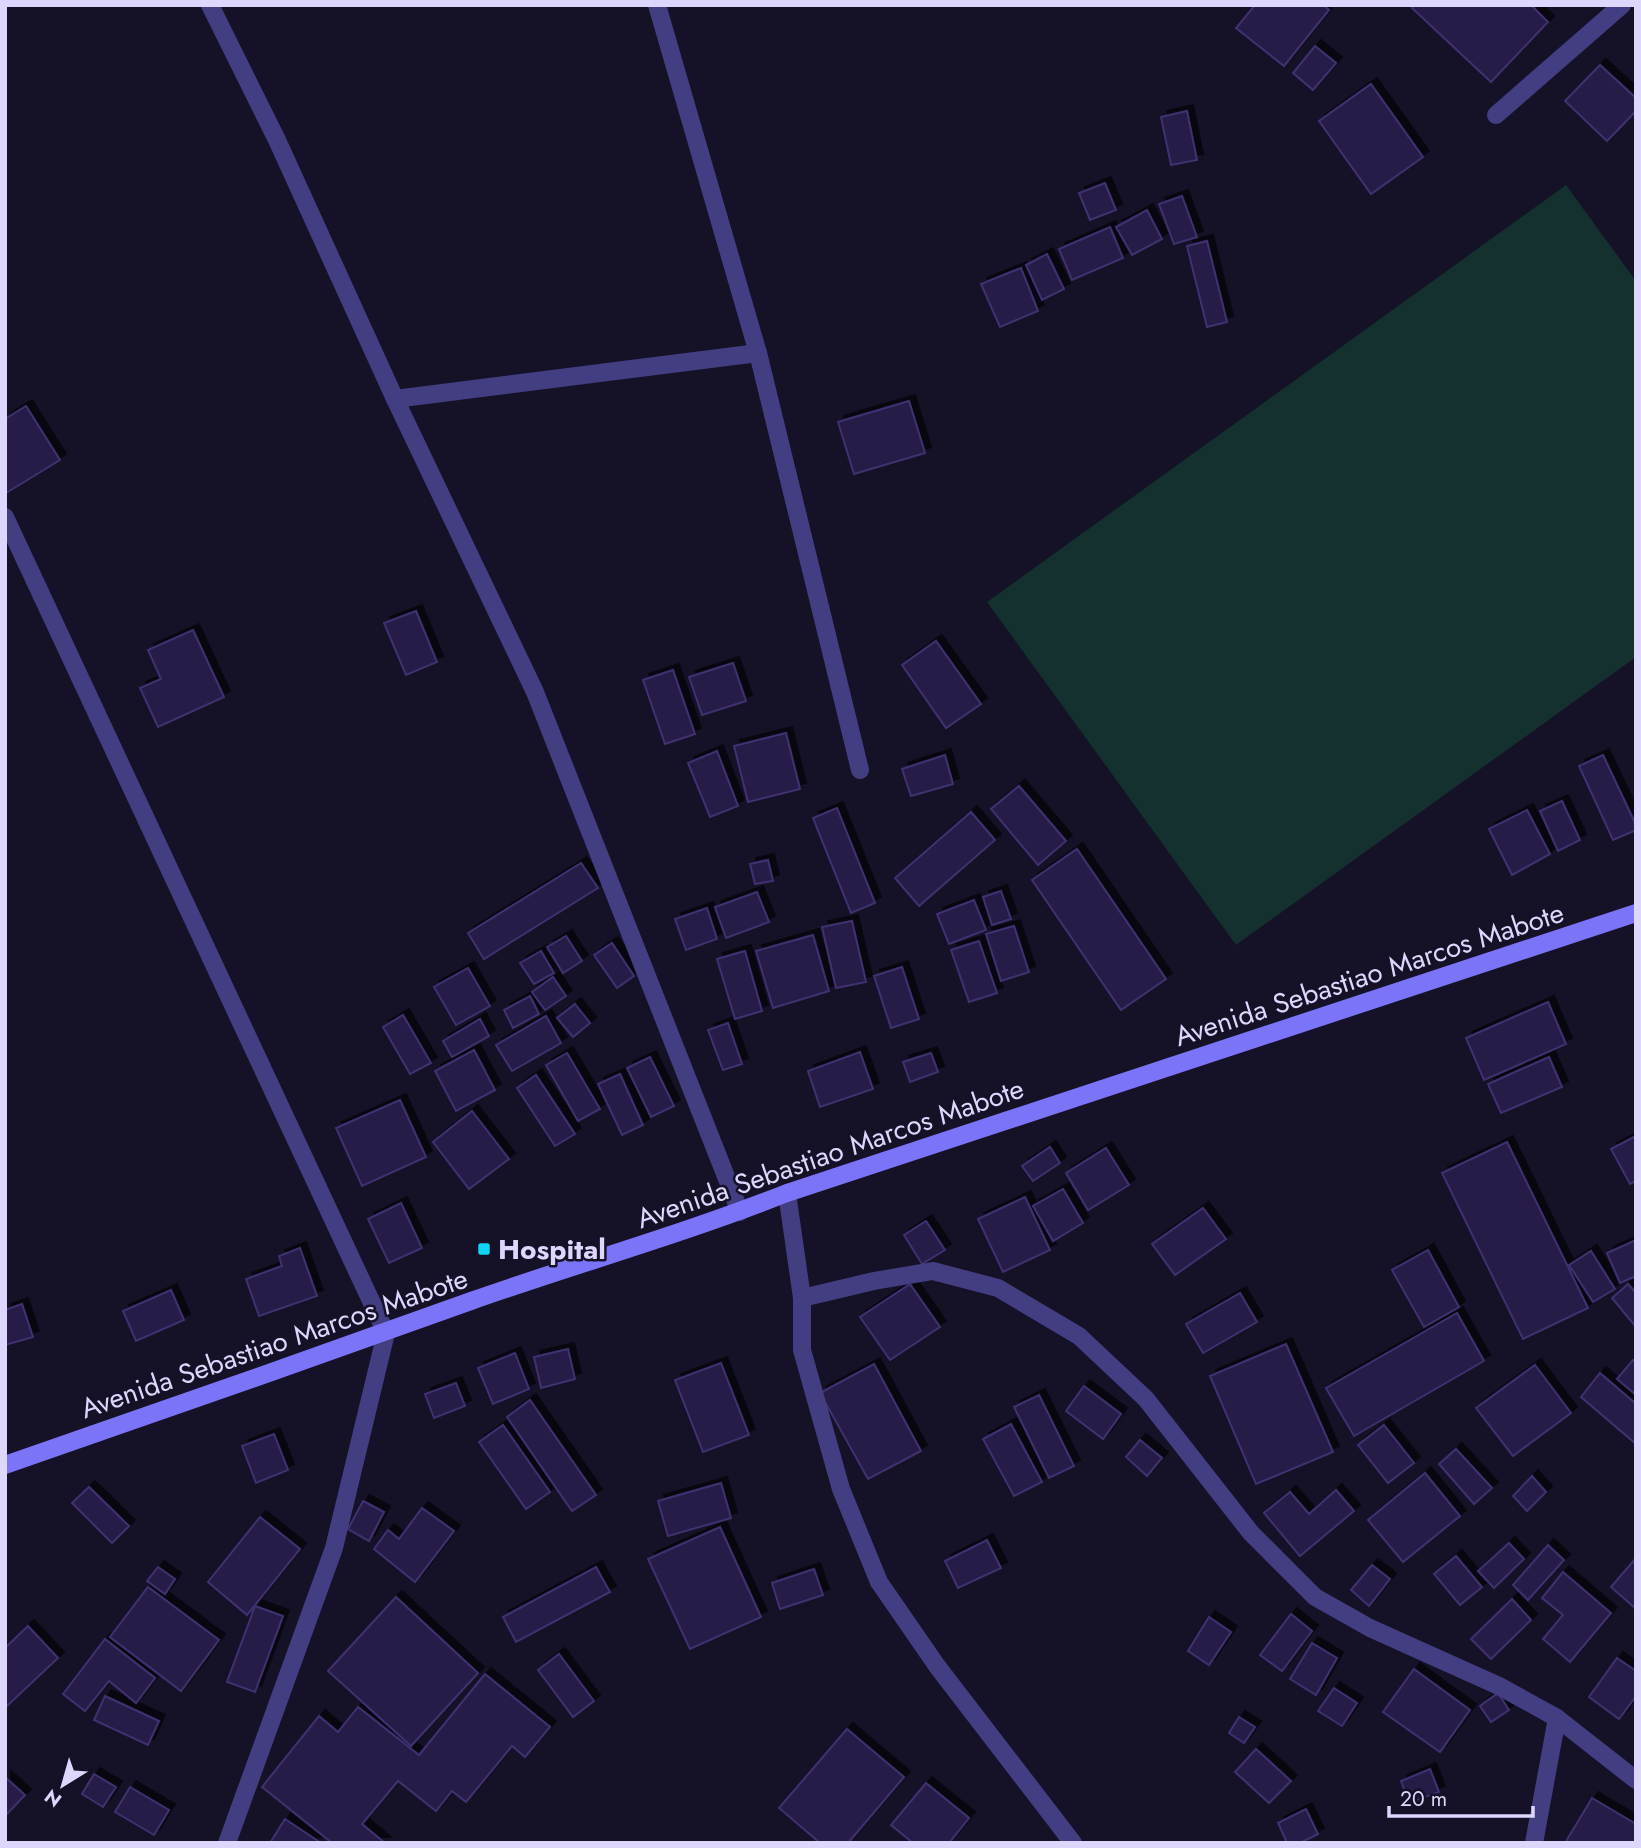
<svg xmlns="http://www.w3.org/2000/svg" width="1641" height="1848" viewBox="0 0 1641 1848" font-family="Jost,sans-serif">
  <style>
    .pitch { fill: #14302f }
    .building { fill: #271e46; stroke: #3f3171; stroke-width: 2; filter: url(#shadow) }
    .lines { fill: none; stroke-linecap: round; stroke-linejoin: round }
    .street { stroke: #433e82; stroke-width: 18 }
    .secondary { stroke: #7b74f8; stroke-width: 18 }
    .poi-dot { fill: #0ed5f3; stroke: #151126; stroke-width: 2.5 }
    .labels { text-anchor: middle; stroke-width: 5; stroke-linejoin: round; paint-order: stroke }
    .street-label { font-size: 28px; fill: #ddd7fd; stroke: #151126 }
    .poi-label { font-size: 28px; font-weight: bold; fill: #ddd7fd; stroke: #151126; text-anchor: start }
  </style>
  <defs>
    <filter id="shadow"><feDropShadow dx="6" dy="-6" stdDeviation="0" flood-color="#0009"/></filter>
  </defs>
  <rect width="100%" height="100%" fill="#151126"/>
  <!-- pitch -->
  <polygon class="pitch" points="1566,185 1636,281 1636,657 1236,945 987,602"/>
  <!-- building -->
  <g class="building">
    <polygon points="1255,5 1323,5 1329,10 1284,66 1236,28"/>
    <polygon points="1415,5 1531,5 1548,22 1491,82 1412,8"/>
    <polygon points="1315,46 1336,63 1313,90 1293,73"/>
    <polygon points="1600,65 1636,98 1636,111 1607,141 1565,101"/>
    <polygon points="1371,84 1423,157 1371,194 1319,121"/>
    <polygon points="1187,111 1197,160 1171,165 1161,117"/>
    <polygon points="1105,183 1116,210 1090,220 1079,193"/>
    <polygon points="1182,196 1197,237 1174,244 1159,204"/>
    <polygon points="1147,210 1162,239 1132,255 1116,227"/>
    <polygon points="1110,227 1123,258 1072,280 1059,249"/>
    <polygon points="1207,241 1227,322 1207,327 1187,246"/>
    <polygon points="1047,254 1064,289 1042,300 1026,265"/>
    <polygon points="1021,268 1038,311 1000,327 981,284"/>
    <polygon points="909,401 925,453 854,474 838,422"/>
    <polygon points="26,406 60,460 6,493 5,419"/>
    <polygon points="416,611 437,662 406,675 384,623"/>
    <polygon points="193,630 224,697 158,727 140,688 161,679 148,650"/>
    <polygon points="936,641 981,704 946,728 902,665"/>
    <polygon points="733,663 746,701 702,715 689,677"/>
    <polygon points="673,670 695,734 665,744 643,680"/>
    <polygon points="786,733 800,789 748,802 734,746"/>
    <polygon points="717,751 738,806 710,817 688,763"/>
    <polygon points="945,755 953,784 911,796 902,769"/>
    <polygon points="1603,755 1636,825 1636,830 1613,840 1579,766"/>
    <polygon points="1019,786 1066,841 1038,865 991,809"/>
    <polygon points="1562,801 1580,840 1558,851 1540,811"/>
    <polygon points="837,808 875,903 851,913 813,818"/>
    <polygon points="1527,810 1550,854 1512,875 1489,829"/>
    <polygon points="971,812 995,840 919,906 895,878"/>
    <polygon points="1077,849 1166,979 1121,1010 1032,880"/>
    <polygon points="768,860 773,881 755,884 750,864"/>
    <polygon points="581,863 598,888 484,959 468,933"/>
    <polygon points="1001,891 1011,919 992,925 983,897"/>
    <polygon points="757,892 769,922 726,938 715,907"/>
    <polygon points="974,900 986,930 949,944 937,914"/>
    <polygon points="707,908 717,939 686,950 675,919"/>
    <polygon points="852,921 866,982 836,988 822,927"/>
    <polygon points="1014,926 1029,972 1001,981 986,934"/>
    <polygon points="813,935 829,991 773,1008 756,951"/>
    <polygon points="566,936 582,961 563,973 547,947"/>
    <polygon points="979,941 997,993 969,1002 951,950"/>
    <polygon points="612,943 634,976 617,988 594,955"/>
    <polygon points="541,951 554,973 534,984 520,963"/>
    <polygon points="745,951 762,1011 735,1019 717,959"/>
    <polygon points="902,967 919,1019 891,1028 874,976"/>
    <polygon points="468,968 490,1006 456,1025 434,987"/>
    <polygon points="553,977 566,996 545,1010 532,992"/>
    <polygon points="530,996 539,1014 513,1028 504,1010"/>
    <polygon points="1548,1002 1566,1044 1484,1080 1466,1038"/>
    <polygon points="575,1004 590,1023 573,1037 557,1018"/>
    <polygon points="403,1015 431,1063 410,1074 383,1027"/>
    <polygon points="546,1016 561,1043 512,1071 496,1045"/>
    <polygon points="480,1019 489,1036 452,1057 443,1041"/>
    <polygon points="728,1023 742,1064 723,1070 708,1030"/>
    <polygon points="474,1050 495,1090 456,1111 435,1071"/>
    <polygon points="860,1052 873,1089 820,1107 808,1071"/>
    <polygon points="567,1053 600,1109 578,1121 546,1065"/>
    <polygon points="931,1053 938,1072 910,1082 903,1062"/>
    <polygon points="650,1057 674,1106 651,1117 627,1068"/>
    <polygon points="1549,1057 1562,1087 1501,1113 1488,1084"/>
    <polygon points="620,1074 643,1125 622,1135 598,1084"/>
    <polygon points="536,1075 575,1134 555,1146 517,1088"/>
    <polygon points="400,1100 426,1157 362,1186 336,1128"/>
    <polygon points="472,1111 509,1159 469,1189 433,1142"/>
    <polygon points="1636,1136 1636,1181 1630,1184 1611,1149"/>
    <polygon points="1507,1142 1588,1308 1523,1339 1442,1173"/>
    <polygon points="1050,1147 1060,1163 1033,1181 1022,1166"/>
    <polygon points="1106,1148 1129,1185 1088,1210 1066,1173"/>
    <polygon points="1063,1189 1083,1223 1053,1241 1033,1206"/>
    <polygon points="1025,1197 1050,1250 1003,1272 978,1219"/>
    <polygon points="401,1203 422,1248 389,1263 368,1219"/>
    <polygon points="1203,1208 1226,1239 1175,1275 1152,1244"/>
    <polygon points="926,1221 945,1250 922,1264 904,1235"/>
    <polygon points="1636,1240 1636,1276 1620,1283 1607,1253"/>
    <polygon points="300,1248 317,1296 259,1316 246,1279 282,1266 279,1256"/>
    <polygon points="1428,1250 1459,1307 1424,1327 1392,1270"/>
    <polygon points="1591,1251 1615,1289 1593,1302 1569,1265"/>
    <polygon points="910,1284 940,1327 890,1360 860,1317"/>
    <polygon points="1628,1284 1636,1293 1636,1327 1612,1298"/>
    <polygon points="171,1290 184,1320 136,1341 123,1311"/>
    <polygon points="1240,1293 1257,1322 1203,1353 1186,1324"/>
    <polygon points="22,1304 33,1337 5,1345 5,1310"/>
    <polygon points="1457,1313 1484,1361 1354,1436 1326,1388"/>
    <polygon points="1286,1344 1333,1452 1256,1484 1210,1376"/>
    <polygon points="568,1349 575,1379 541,1388 534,1357"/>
    <polygon points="515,1353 529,1389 493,1404 478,1368"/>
    <polygon points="1633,1360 1636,1363 1636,1395 1617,1379"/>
    <polygon points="721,1363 749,1435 703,1452 675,1380"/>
    <polygon points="874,1364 921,1451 868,1479 820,1393"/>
    <polygon points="1535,1365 1571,1413 1513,1456 1476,1408"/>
    <polygon points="1600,1373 1636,1404 1636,1444 1581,1397"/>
    <polygon points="456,1383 465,1406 434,1418 425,1394"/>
    <polygon points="1084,1386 1121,1414 1103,1439 1066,1411"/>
    <polygon points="1039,1395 1074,1466 1049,1478 1014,1407"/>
    <polygon points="530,1400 596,1495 572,1511 507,1417"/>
    <polygon points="1011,1424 1042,1482 1014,1496 983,1439"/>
    <polygon points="503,1425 550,1492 526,1509 479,1442"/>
    <polygon points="1384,1425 1414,1463 1388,1483 1358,1445"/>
    <polygon points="274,1434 288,1470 256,1483 242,1446"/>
    <polygon points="1140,1440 1162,1458 1147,1476 1126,1457"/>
    <polygon points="1456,1449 1492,1488 1474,1504 1439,1464"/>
    <polygon points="1425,1473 1460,1516 1403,1562 1368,1520"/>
    <polygon points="1532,1476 1546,1492 1527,1511 1513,1496"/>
    <polygon points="721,1483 731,1518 668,1536 658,1501"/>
    <polygon points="89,1487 129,1526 112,1543 72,1503"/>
    <polygon points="1336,1490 1354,1511 1300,1556 1264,1513 1290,1492 1309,1514"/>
    <polygon points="363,1501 384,1512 369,1541 348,1529"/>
    <polygon points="422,1508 454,1531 415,1582 374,1549 388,1530 399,1539"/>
    <polygon points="260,1517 300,1549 247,1615 208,1582"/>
    <polygon points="720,1527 761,1617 690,1649 648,1559"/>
    <polygon points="987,1540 1001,1568 958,1588 945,1561"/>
    <polygon points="1509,1543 1524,1559 1494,1588 1478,1571"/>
    <polygon points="1548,1545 1564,1560 1528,1600 1513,1585"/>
    <polygon points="1456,1556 1482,1587 1460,1605 1434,1574"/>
    <polygon points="1636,1558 1636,1609 1611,1587"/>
    <polygon points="1372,1565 1390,1579 1369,1606 1351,1590"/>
    <polygon points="158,1567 175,1579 165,1594 147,1581"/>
    <polygon points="596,1567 610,1592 516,1642 503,1617"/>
    <polygon points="814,1569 823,1595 780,1609 772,1583"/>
    <polygon points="1563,1572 1611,1613 1570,1662 1543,1639 1563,1615 1542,1598"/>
    <polygon points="148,1587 219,1640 181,1691 110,1637"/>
    <polygon points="396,1597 478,1673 411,1746 328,1671"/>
    <polygon points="1512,1599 1531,1620 1491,1659 1471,1639"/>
    <polygon points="255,1606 283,1616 255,1692 227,1682"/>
    <polygon points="1291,1614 1312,1631 1282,1671 1260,1655"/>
    <polygon points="1209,1617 1231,1632 1209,1665 1188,1651"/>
    <polygon points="28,1626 58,1658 5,1708 5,1648"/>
    <polygon points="105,1639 155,1678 136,1703 109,1681 85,1711 63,1694"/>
    <polygon points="1312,1643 1337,1658 1316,1695 1290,1679"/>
    <polygon points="559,1654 594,1701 573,1717 538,1670"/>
    <polygon points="1617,1658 1636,1671 1636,1696 1619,1719 1589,1697"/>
    <polygon points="1414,1669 1470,1710 1440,1752 1383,1712"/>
    <polygon points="485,1674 550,1727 525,1757 512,1746 466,1802 452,1791 436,1811 398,1781 362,1824 385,1843 332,1843 262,1787 319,1716 338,1732 358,1707 419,1755"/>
    <polygon points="1334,1688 1357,1703 1342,1726 1318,1711"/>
    <polygon points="1498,1693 1509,1710 1491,1722 1480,1706"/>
    <polygon points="105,1696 159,1721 148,1745 94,1720"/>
    <polygon points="1239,1717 1255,1727 1244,1743 1229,1733"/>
    <polygon points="847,1729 904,1777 848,1843 820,1843 779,1808"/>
    <polygon points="1256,1749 1291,1781 1269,1803 1235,1772"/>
    <polygon points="1430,1769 1439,1792 1409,1803 1401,1781"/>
    <polygon points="94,1774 116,1787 103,1807 82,1794"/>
    <polygon points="5,1777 25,1795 5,1816"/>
    <polygon points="926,1783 969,1818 949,1843 913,1843 891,1825"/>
    <polygon points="130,1787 169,1810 154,1835 115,1812"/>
    <polygon points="1592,1798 1636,1824 1636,1843 1565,1843"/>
    <polygon points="1306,1809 1318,1834 1300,1843 1287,1843 1278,1823"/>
    <polygon points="285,1819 321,1843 270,1843"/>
  </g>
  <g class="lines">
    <!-- street -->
    <g class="street">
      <polyline points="210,5 277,140 395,399 535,692 740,1212"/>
      <polyline points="657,5 758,353 860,770"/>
      <polyline points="1496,115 1622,5"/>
      <polyline points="395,399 758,353"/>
      <polyline points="5,517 386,1333 334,1548 227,1843"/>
      <polyline points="787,1193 802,1298 802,1350 841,1489 879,1582 937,1666 1073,1843"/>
      <polyline points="802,1298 874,1281 933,1271 998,1288 1079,1336 1146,1399 1251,1533 1315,1597 1370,1628 1499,1686 1557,1718 1636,1780"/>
      <polyline points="1534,1843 1557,1718"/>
    </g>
    <!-- secondary -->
    <path class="secondary" d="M5,1465C161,1411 316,1357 471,1301C576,1264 683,1234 787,1193L1636,913"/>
  </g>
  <!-- markers -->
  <rect class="poi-dot" x="477" y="1242" width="14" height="14" rx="3.5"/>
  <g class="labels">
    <!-- street labels -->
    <g class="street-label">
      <text transform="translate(1369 974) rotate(-18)" y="10">Avenida Sebastiao Marcos Mabote</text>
      <text transform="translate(830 1153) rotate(-19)" y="10">Avenida Sebastiao Marcos Mabote</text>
      <text transform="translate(274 1343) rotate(-19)" y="10">Avenida Sebastiao Marcos Mabote</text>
    </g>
    <!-- poi labels -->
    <g class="poi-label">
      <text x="498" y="1259">Hospital</text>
    </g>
  </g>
  <!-- border -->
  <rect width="1641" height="1848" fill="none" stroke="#ddd7fd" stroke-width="14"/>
  <!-- north arrow -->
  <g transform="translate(63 1785) rotate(217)" stroke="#151126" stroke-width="5" paint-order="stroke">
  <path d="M0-5L12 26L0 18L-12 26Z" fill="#ddd7fd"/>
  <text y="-10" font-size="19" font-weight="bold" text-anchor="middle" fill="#ddd7fd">N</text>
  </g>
  <!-- scale -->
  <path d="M1389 1806v10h144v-10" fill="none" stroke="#ddd7fd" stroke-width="3.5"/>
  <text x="1400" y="1806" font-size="21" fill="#ddd7fd" stroke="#151126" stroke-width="5" paint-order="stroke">20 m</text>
</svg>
